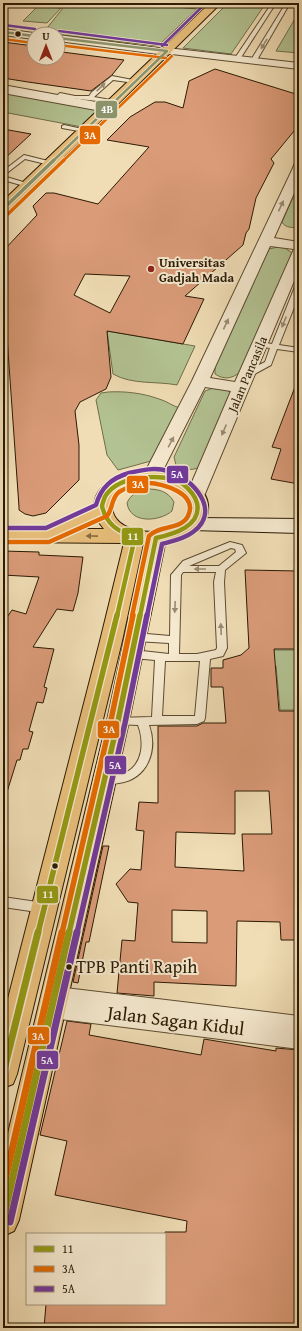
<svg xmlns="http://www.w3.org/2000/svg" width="302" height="1331" viewBox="0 0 302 1331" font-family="'Gentium Book Plus',serif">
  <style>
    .green { fill: #b3c292; stroke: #6f6e4a }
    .building { fill: #da9b78; stroke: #2b1a03; fill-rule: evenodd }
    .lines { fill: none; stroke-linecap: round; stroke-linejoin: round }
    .service-casing { stroke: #5c4b30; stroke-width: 2 }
    .minor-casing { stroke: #5c4b30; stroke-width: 2 }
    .tertiary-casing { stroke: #5c4b30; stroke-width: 2 }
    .secondary-casing { stroke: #2b1a03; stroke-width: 2 }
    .primary-casing { stroke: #2b1a03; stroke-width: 2 }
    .service { fill: #f5e9cf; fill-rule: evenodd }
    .minor { fill: #f5e9cf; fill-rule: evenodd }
    .tertiary { fill: #f5e9cf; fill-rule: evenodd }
    .secondary { fill: #f5e9cf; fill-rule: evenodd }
    .primary { fill: #e8be7a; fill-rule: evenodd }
    .bus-1-far2-casing { stroke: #f5e9cf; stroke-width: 7 }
    .bus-1-far1-casing { stroke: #f5e9cf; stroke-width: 8 }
    .bus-1-casing { stroke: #f5e9cf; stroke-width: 10 }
    .bus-2-far4-casing { stroke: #f5e9cf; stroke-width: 4 }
    .bus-2-far3-casing { stroke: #f5e9cf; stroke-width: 5.5 }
    .bus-2-far2-casing { stroke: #f5e9cf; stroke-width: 7 }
    .bus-2-far1-casing { stroke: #f5e9cf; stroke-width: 8 }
    .bus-2-casing { stroke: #f5e9cf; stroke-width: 10 }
    .bus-3-far3-casing { stroke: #f5e9cf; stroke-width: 4 }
    .bus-3-far2-casing { stroke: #f5e9cf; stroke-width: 7 }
    .bus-3-far1-casing { stroke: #f5e9cf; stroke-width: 8 }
    .bus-3-casing { stroke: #f5e9cf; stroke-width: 10 }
    .bus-4-far1-casing { stroke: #f5e9cf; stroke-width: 4 }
    .bus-4-casing { stroke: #f5e9cf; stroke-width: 5.5 }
    .bus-1-far2 { stroke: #949913; stroke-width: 4.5 }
    .bus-1-far1 { stroke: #949913; stroke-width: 5.5 }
    .bus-1 { stroke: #949913; stroke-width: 7 }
    .bus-2-far4 { stroke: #e56a00; stroke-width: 2.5 }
    .bus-2-far3 { stroke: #e56a00; stroke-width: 3.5 }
    .bus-2-far2 { stroke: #e56a00; stroke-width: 4.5 }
    .bus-2-far1 { stroke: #e56a00; stroke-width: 5.5 }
    .bus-2 { stroke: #e56a00; stroke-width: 7 }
    .bus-3-far3 { stroke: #723a9b; stroke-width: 2.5 }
    .bus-3-far2 { stroke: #723a9b; stroke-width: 4.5 }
    .bus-3-far1 { stroke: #723a9b; stroke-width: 5.5 }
    .bus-3 { stroke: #723a9b; stroke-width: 7 }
    .bus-4-far1 { stroke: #8c946c; stroke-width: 2.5 }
    .bus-4 { stroke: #8c946c; stroke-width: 3.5 }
    .oneway { fill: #9a8c73 }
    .oneway2 { fill: #8a6c3e }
    .bus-dot { fill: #2b1a03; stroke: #f5e9cf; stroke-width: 1.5 }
    .poi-dot { fill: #8f2418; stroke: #f5e9cf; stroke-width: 1.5 }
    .labels { text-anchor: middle; stroke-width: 4; stroke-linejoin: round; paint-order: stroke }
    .far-poi-label { font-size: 13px; font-weight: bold; fill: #2b1a03; stroke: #f5e9cf; text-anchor: start }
    .far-street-label { font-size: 13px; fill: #2b1a03; stroke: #f5e9cf }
    .near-bus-label { font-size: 18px; fill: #2b1a03; stroke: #f5e9cf; text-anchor: start }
    .near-street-label { font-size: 19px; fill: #2b1a03; stroke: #f5e9cf }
    .line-badge { stroke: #f5e9cf; stroke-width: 1.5 }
    .badge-label { font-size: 11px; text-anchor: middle; font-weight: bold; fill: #fff }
  </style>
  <rect width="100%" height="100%" fill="#f0ddb5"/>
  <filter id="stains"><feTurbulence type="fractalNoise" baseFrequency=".005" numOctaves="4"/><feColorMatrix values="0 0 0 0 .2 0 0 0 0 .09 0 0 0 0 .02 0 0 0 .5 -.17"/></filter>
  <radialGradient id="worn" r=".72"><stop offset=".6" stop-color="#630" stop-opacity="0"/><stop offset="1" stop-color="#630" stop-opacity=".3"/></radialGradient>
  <!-- green -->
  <g class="green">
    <polygon points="67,3 132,3 197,9 158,46 43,33"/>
    <polygon points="228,3 266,3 231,54 183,48"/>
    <polygon points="38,6 61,8 47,23 23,21"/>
    <polygon points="299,12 299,53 276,51"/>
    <polygon points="3,90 102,110 82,127 3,112"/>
    <path d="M299,184V227C293,228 285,228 282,222Z"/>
    <path d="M278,247L285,248L292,253L240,372C232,379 224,380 215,374V367L269,249Z"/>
    <path d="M107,331L183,344L195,346L177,385C157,381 132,385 113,374Z"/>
    <path d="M213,388L226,389L231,393L200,467C192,471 183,470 176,465L174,457L205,391Z"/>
    <path d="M108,392C124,391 143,393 159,399C167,401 172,406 180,408L151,461L118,470L107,455L96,400L101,393Z"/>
    <path d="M147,489C158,489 168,491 174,502L172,511C159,522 130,524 127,503C131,494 138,491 147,489Z"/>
    <polygon points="266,650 299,650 299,710 280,710 276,666 260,666"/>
  </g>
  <!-- building -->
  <g class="building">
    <polygon points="3,42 34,46 34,58 58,58 58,52 62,52 124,60 112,75 91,91 28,82 3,78"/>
    <path d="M215,69L299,95V125L271,159L274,163L256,198L249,229L246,233L243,245L185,296L204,299L183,344L107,331L111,377L106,389L80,402L75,411L79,445V480L46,513L33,516L25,514L19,510V507L4,294L3,293V251L37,215L33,206L46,193H54L98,204L149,147L107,140L130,117L155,102H165L183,108L189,81ZM85,274L130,276L110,313L74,295Z"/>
    <polygon points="3,129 31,134 3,160"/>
    <polygon points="298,379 299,379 299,484 271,479 281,449 272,447"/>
    <polygon points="3,551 39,552 39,555 83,557 78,593 73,611 57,609 33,647 54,649 44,687 47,688 43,703 37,702 29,731 33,732 28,749 23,749 20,760 17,760 7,792 3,791 3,623 12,610 26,614 39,577 3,575"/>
    <path d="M245,570L299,571V649H274L279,711H299V940H281L280,922L237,921L236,986L154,982V996L117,993L122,940L135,941L138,903L128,902L116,884L130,869L141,870L144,831L136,830L139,802L158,803V726H197L203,723H226L223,687H211V668H223V660L241,655L249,648ZM235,791H269L272,834H242L244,871L175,867L176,832L235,834ZM172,910L207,911V943L172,942Z"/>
    <polygon points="103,846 109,846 89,942 86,942 78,983 73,982"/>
    <polygon points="67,1021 91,1024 89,1035 201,1055 204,1039 276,1051 276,1048 299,1050 299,1328 44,1328 46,1304 165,1304 165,1232 186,1232 187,1221 55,1195 67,1141 40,1135"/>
  </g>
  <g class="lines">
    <!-- service casing -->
    <g class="service-casing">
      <g id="service">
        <polygon points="272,3 276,3 240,59 236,59 235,58"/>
        <polygon points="286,3 290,3 257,60 252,61 251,60"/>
        <polygon points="112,76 138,81 135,83 113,80 94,97 116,101 116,103 61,97 58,100 53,99 60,93 75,96 89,96 92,92"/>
        <polygon points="64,125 87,130 84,132 62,128 62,126"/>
        <polygon points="24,155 52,162 53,163 50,165 25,159 3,176 3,171"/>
        <polygon points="3,176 30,184 31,185 28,187 3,180"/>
        <polygon points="296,284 299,284 299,295 279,345 299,348 299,352 277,349 271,365 249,377 243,377 243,373 265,362 270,348 257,346 256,344 260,342 272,344"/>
        <path d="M230,542L242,545L246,553L225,570L224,582L227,648L223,656L210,659L205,718L204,721L197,724L149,725C158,750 148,779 119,783C113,784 106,785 100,783L99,780L100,777C108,774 118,776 125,773C144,764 144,741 138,725L114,724L113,721L114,718L152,717L155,660L133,658L129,657L128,654L129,651L133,650L169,654V643L135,641L130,637L135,633L170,636L171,575L183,561ZM231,548L235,549L236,552L219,566H189ZM183,572H216L214,582L217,648L216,650L197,654H179L181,575ZM165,661H200L195,716H162Z"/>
        <polygon points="3,897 44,903 48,904 50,908 48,912 44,913 3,907"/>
        <polygon points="57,987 299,1016 299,1028 57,999 53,997 51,993 53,989"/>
      </g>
    </g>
    <!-- minor casing -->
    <g class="minor-casing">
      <g id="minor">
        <polygon points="167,48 299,63 299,69 163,53 161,51 163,49"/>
        <polygon points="3,85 107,104 111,105 113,108 111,111 107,112 3,93"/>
        <path d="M299,164V182L274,238L299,242V269L204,496L201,500L195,502L189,500L186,496L231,391L205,387L158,480L152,482L146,480L143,476L192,381L293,168L294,165ZM270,246L294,249L235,382L210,378Z"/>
        <polygon points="52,994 299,1023 299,1049 52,1018 43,1015 39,1006 43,997"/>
      </g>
    </g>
    <!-- tertiary casing -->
    <g class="tertiary-casing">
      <g id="tertiary">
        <polygon points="3,29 34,33 38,34 34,34 34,39 3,35"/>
        <polygon points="58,35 166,49 170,50 172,52 170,54 166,55 58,41"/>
      </g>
    </g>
    <!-- secondary casing -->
    <g class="secondary-casing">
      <polygon id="secondary" points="191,518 299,519 299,533 191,530 184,529 181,524 184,519"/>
    </g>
    <!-- primary casing -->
    <g class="primary-casing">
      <g id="primary">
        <polygon points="210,3 221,3 8,212 3,213 3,201"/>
        <path d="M152,470C166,472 181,475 193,483C215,497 212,522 191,535C183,540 174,542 165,544L129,721L19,1220L14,1231L3,1236V1154L107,721L145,544H143L122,641L17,1074L13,1084L3,1088V1018L100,641L124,543L3,542V528L46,529L94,507C95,479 129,472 152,470ZM152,482C163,484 185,488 189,502C199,544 95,541 115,497C125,486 138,483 152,482ZM97,520L104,529H79Z"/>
      </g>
    </g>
    <!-- service -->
    <use href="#service" class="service"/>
    <!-- minor -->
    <use href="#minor" class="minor"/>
    <!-- tertiary -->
    <use href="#tertiary" class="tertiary"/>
    <!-- secondary -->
    <use href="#secondary" class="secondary"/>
    <!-- primary -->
    <use href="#primary" class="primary"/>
    <!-- bus-1-far2 casing -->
    <g class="bus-1-far2-casing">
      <path id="bus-1-far2" d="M117,616L135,537C118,532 106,524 102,506C103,502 104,498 106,495C120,475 164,472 183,484C189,489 195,495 197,503C202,526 174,534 156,538L140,616"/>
    </g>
    <!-- bus-1-far1 casing -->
    <g class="bus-1-far1-casing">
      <g id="bus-1-far1">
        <polyline points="38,933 117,615"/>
        <polyline points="69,933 118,721 140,615"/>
      </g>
    </g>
    <!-- bus-1 casing -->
    <g class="bus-1-casing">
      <g id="bus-1">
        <polyline points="3,1074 38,932"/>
        <polyline points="3,1220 69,932"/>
      </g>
    </g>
    <!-- bus-2-far4 casing -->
    <g class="bus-2-far4-casing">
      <g id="bus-2-far4">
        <polyline points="3,39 33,43"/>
        <polyline points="58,45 166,58"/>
        <polyline points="63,161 172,56"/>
      </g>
    </g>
    <!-- bus-2-far3 casing -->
    <g class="bus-2-far3-casing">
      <polyline id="bus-2-far3" points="8,214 64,160"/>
    </g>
    <!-- bus-2-far2 casing -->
    <g class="bus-2-far2-casing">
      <path id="bus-2-far2" d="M3,542H49L107,516C113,509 111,498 119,492C127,487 139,483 148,483C163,483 199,494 188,516C181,530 159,525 149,536L132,616"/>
    </g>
    <!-- bus-2-far1 casing -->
    <g class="bus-2-far1-casing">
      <polyline id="bus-2-far1" points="62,933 111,720 133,615"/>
    </g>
    <!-- bus-2 casing -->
    <g class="bus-2-casing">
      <polyline id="bus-2" points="3,1189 62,932"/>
    </g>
    <!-- bus-3-far3 casing -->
    <g class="bus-3-far3-casing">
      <g id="bus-3-far3">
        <polyline points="4,25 35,29"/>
        <polyline points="59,31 167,45"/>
        <polyline points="162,46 206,3"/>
      </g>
    </g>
    <!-- bus-3-far2 casing -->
    <g class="bus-3-far2-casing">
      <path id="bus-3-far2" d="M3,528H46L96,505C101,487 112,478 129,473C142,470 155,467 168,471C193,478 222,511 193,532C184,539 173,541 162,544L147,616"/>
    </g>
    <!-- bus-3-far1 casing -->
    <g class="bus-3-far1-casing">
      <polyline id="bus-3-far1" points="77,933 125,723 147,615"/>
    </g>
    <!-- bus-3 casing -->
    <g class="bus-3-casing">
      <polyline id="bus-3" points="10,1222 77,932"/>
    </g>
    <!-- bus-4-far1 casing -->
    <g class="bus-4-far1-casing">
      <g id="bus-4-far1">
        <polyline points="3,32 34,36"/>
        <polyline points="58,38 167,51"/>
        <polyline points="53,161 167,51"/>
      </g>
    </g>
    <!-- bus-4 casing -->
    <g class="bus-4-casing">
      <polyline id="bus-4" points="3,209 54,160"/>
    </g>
    <!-- bus-1-far2 -->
    <use href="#bus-1-far2" class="bus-1-far2"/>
    <!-- bus-1-far1 -->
    <use href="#bus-1-far1" class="bus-1-far1"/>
    <!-- bus-1 -->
    <use href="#bus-1" class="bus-1"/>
    <!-- bus-2-far4 -->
    <use href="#bus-2-far4" class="bus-2-far4"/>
    <!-- bus-2-far3 -->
    <use href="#bus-2-far3" class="bus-2-far3"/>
    <!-- bus-2-far2 -->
    <use href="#bus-2-far2" class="bus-2-far2"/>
    <!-- bus-2-far1 -->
    <use href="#bus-2-far1" class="bus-2-far1"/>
    <!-- bus-2 -->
    <use href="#bus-2" class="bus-2"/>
    <!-- bus-3-far3 -->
    <use href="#bus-3-far3" class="bus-3-far3"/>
    <!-- bus-3-far2 -->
    <use href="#bus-3-far2" class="bus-3-far2"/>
    <!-- bus-3-far1 -->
    <use href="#bus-3-far1" class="bus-3-far1"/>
    <!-- bus-3 -->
    <use href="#bus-3" class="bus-3"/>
    <!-- bus-4-far1 -->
    <use href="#bus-4-far1" class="bus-4-far1"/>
    <!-- bus-4 -->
    <use href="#bus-4" class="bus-4"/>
  </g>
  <!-- one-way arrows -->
  <defs><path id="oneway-solid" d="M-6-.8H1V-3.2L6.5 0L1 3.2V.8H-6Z"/></defs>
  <g class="oneway">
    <use href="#oneway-solid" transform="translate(264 44) rotate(121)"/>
    <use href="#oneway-solid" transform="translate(101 87) rotate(-43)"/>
    <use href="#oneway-solid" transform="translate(281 206) rotate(-65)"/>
    <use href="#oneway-solid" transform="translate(284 322) rotate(112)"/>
    <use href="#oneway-solid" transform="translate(226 324) rotate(-65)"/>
    <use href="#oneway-solid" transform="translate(224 430) rotate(113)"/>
    <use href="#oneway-solid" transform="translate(171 442) rotate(-62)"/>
    <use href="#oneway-solid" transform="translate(200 569) rotate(180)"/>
    <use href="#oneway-solid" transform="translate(175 607) rotate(92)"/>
    <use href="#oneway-solid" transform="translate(221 629) rotate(-92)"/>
  </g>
  <use class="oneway2" href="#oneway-solid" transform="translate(92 536) rotate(-179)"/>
  <!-- markers -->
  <g class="bus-dot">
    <circle cx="18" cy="34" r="3.5"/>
    <circle cx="55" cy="866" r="3.5"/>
    <circle cx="69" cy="967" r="3.5"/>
  </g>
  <circle class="poi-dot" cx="151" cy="269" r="4"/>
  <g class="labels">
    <!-- far-poi labels -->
    <g class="far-poi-label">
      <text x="159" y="267">Universitas<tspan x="159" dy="15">Gadjah Mada</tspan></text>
    </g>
    <!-- far-street labels -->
    <g class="far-street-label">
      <text transform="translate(247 374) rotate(-67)" y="5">Jalan Pancasila</text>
    </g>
    <!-- near-bus labels -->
    <g class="near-bus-label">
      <text x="76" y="973">TPB Panti Rapih</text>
    </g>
    <!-- near-street labels -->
    <g class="near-street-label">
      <text transform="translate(176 1020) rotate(7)" y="7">Jalan Sagan Kidul</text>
    </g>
  </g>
  <g class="line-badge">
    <rect x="95" y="100" width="23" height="19" rx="4" fill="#8c946c"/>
    <rect x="79" y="125" width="22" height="20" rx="4" fill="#e56a00"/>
    <rect x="166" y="465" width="23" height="19" rx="4" fill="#723a9b"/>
    <rect x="126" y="475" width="23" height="19" rx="4" fill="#e56a00"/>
    <rect x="121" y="527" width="23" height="19" rx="4" fill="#949913"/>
    <rect x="97" y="720" width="23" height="19" rx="4" fill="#e56a00"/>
    <rect x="104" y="755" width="23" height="20" rx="4" fill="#723a9b"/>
    <rect x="36" y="885" width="23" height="19" rx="4" fill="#949913"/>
    <rect x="27" y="1026" width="23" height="19" rx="4" fill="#e56a00"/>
    <rect x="36" y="1050" width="23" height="20" rx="4" fill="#723a9b"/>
  </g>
  <g class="badge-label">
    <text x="107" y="113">4B</text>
    <text x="90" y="139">3A</text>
    <text x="177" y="478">5A</text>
    <text x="138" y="488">3A</text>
    <text x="133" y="540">11</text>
    <text x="109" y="733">3A</text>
    <text x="115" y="769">5A</text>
    <text x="48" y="898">11</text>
    <text x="38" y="1040">3A</text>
    <text x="47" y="1064">5A</text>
  </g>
  <!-- margin -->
  <rect width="302" height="1331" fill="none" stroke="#f0ddb5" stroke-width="16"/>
  <rect x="4" y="4" width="294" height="1323" fill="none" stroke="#2b1a03" stroke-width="2"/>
  <rect x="8" y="8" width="286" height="1315" fill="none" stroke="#2b1a03"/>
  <!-- legend -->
  <rect x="26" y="1233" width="140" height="72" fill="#f5e9cf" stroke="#a4967d"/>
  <rect x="34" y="1246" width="20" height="6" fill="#949913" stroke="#a4967d"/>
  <text x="62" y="1253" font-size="12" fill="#2b1a03">11</text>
  <rect x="34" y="1266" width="20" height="6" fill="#e56a00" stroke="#a4967d"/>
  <text x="62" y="1273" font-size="12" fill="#2b1a03">3A</text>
  <rect x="34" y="1286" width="20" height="6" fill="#723a9b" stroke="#a4967d"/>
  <text x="62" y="1293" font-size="12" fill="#2b1a03">5A</text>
  <!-- north arrow -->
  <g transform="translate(46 46)"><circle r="19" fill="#f5e9cf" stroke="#a4967d"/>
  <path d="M0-3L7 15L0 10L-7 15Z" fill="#8f2418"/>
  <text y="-6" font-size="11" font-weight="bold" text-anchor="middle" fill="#2b1a03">U</text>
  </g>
  <rect width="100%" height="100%" filter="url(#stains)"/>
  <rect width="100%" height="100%" fill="url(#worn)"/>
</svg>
